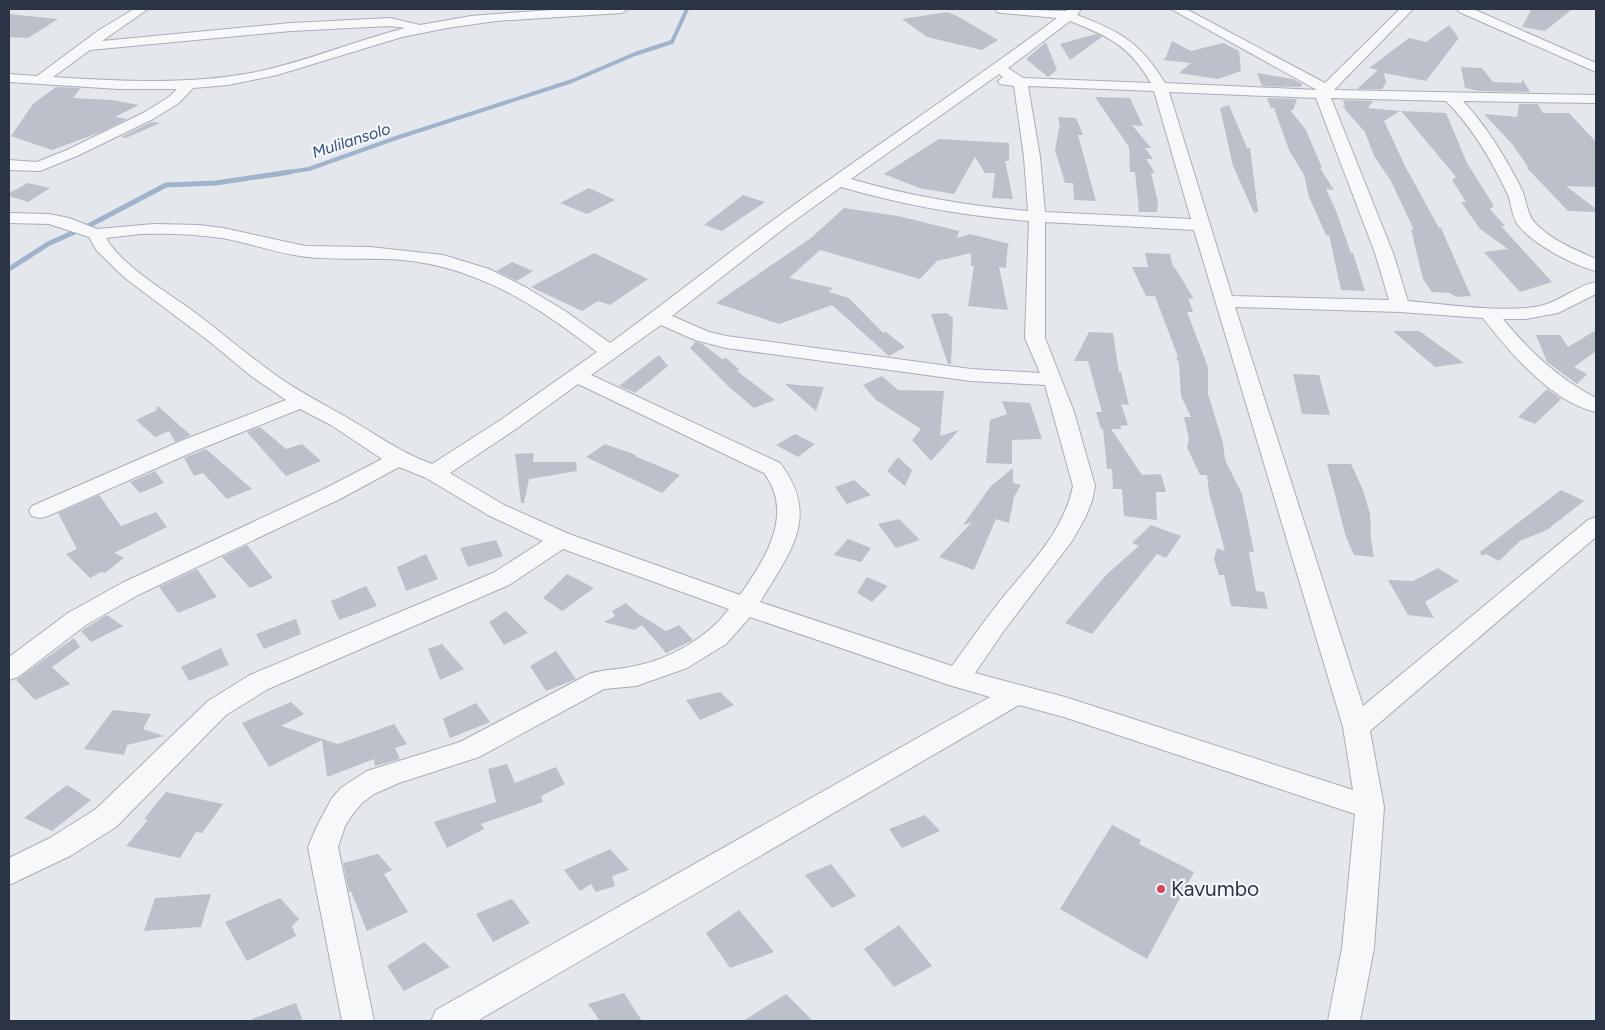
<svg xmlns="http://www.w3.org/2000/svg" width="1605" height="1030" viewBox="0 0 1605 1030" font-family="Figtree,sans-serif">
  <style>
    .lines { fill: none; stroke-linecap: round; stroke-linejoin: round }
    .stream-far1 { stroke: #9fb4cc; stroke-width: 4 }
    .stream { stroke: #9fb4cc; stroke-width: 5 }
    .building { fill: #bbc0ca }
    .minor-casing { stroke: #a9aeb7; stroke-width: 2 }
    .minor { fill: #f7f8fa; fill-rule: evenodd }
    .poi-dot { fill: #d1495b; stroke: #f4f6f9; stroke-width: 2 }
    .labels { text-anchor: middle; stroke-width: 4.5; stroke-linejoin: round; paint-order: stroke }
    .far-water-label { font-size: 16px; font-style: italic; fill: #34527a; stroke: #f4f6f9 }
    .near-poi-label { font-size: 21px; fill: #2b3445; stroke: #f4f6f9; text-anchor: start }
  </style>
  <rect width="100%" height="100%" fill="#e4e7ec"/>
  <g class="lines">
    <!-- stream-far1 -->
    <polyline class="stream-far1" points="281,173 309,169 396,138 572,81 635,54 672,42 687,9"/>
    <!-- stream -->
    <polyline class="stream" points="9,269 48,244 90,225 166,185 216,183 290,172"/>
  </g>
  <!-- building -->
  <g class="building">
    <polygon points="1531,10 1571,10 1545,31 1522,27"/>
    <polygon points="947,12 957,16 998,40 982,50 927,37 902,19"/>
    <polygon points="9,14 58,19 28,38 9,37"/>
    <polygon points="1449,25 1458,37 1458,39 1426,81 1384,73 1386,83 1382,89 1357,89 1378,70 1369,68 1409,38 1426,42"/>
    <polygon points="1096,34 1102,37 1070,60 1060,44"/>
    <polygon points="1172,41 1191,51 1223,43 1239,51 1241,71 1218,79 1179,73 1191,63 1163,60 1166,57"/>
    <polygon points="1046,42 1057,70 1048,77 1026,59"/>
    <polygon points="1461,67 1482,68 1493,82 1522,83 1522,78 1530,92 1479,91 1465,88"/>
    <polygon points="1257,73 1293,79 1302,84 1301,87 1262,86"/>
    <polygon points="56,87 81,88 73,98 112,100 139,105 115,117 127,119 101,132 52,150 11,136 33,104"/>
    <polygon points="1095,97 1130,98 1143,126 1132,125 1151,148 1145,148 1153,159 1146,159 1155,173 1151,173 1158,202 1157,212 1139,212 1135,172 1130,172 1129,147"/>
    <polygon points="1267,98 1297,99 1293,110 1290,110 1306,130 1322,168 1320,168 1334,190 1326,189 1336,211 1351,253 1353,253 1365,291 1341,290 1329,235 1326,235 1309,197 1304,175 1289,150 1274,108 1271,108"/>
    <polygon points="1343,100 1373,101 1368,108 1400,111 1384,121 1405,166 1439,228 1441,228 1471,296 1456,297 1450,293 1432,292 1423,279 1411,229 1414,230 1391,181 1374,156 1365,132 1342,106 1345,107"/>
    <polygon points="1519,104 1538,104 1543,113 1569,113 1596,142 1596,187 1566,186 1596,209 1596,212 1568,211 1527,168 1528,167 1513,145 1484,114 1517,117"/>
    <polygon points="1229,105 1247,148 1250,148 1258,212 1254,213 1233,166 1220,108"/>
    <polygon points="1401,111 1446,113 1467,163 1494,206 1490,209 1505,226 1501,226 1552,282 1520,292 1484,252 1508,249 1480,229 1461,202 1466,202 1452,180 1456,177"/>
    <polygon points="1058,117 1076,118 1083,135 1078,135 1096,201 1074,200 1073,183 1065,183 1055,150 1059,128 1060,128"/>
    <polygon points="152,122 160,123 126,138 121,137"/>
    <polygon points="939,139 1009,143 1009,161 1005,161 1013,199 992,198 995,173 985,173 975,157 954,194 919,188 884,174"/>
    <polygon points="28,183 50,188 28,202 9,196 9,193"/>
    <polygon points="589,188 615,200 587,214 560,203"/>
    <polygon points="743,195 765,202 722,231 704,225"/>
    <polygon points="844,208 898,216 959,231 957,238 970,234 1010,244 1008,244 1006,268 999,267 1008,310 968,306 974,266 971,266 971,253 937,261 920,279 820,250 789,278 833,288 829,292 849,298 883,333 886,332 905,347 889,356 832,305 779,324 716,303 811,238"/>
    <polygon points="594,253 648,279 610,305 598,301 582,311 531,287"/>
    <polygon points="1145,253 1170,254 1173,267 1175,268 1194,299 1188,298 1193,312 1187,312 1208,367 1208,394 1223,443 1225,460 1242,494 1254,552 1249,552 1256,591 1264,592 1268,609 1231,606 1224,575 1219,575 1214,559 1217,548 1225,551 1209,493 1207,475 1200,475 1187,447 1189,439 1184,417 1191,417 1181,396 1179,363 1176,357 1178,357 1155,296 1146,296 1132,267 1148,267"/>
    <polygon points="512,262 533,271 517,281 496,271"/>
    <polygon points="947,313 953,318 951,364 948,364 931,314"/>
    <polygon points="1596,330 1596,351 1574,367 1587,374 1577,384 1547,362 1536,335 1560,335 1568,347"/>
    <polygon points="1393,331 1419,331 1464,363 1435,367"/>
    <polygon points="1089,332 1113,333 1119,372 1121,372 1129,405 1121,404 1128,425 1120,426 1122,429 1111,429 1142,475 1161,474 1166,492 1156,492 1157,520 1124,516 1122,489 1113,489 1112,469 1107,469 1103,429 1101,429 1096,412 1102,412 1088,361 1074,361"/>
    <polygon points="695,342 701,343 722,359 726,358 740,370 737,371 775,400 754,408 730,388 690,348"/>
    <polygon points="659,355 668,366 635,393 619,386"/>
    <polygon points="1293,374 1319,375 1330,415 1302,414"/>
    <polygon points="882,376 898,390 944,391 940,436 959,430 931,461 912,440 921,429 876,400 863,385"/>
    <polygon points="785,384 824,387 816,411"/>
    <polygon points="1547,389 1561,399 1535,424 1518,417"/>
    <polygon points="1002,401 1030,403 1042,439 1012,440 1012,464 986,463 990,420 1007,414"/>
    <polygon points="158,406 180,426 191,435 175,442 169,431 155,437 136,420 157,410 156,408"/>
    <polygon points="260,427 286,449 302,444 321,461 286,476 247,432"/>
    <polygon points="795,434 815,444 798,457 776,445"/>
    <polygon points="605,444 636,455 635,456 680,475 662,493 586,457"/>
    <polygon points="206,449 252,489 227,499 203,473 194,476 184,458"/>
    <polygon points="534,453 533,462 576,462 577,471 529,479 524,503 521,503 515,454"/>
    <polygon points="898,457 912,470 905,486 887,471"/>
    <polygon points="1327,464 1351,464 1363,490 1370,514 1371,533 1370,533 1374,557 1354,555 1346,537"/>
    <polygon points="1013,468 1013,483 1021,485 1014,497 1009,523 996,519 974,570 939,557 972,522 963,525 991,486"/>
    <polygon points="155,471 164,483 140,493 130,482"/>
    <polygon points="854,480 871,495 847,504 835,487"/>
    <polygon points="1561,490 1584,501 1547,530 1520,541 1499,561 1486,554 1482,556 1480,552"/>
    <polygon points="99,495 121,526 156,512 167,527 114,553 124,558 105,573 101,572 90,578 66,554 77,549 58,513"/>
    <polygon points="899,519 920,540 896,548 878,524"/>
    <polygon points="1151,525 1181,536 1166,558 1157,554 1092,634 1065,623 1107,574 1139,546 1132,543"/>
    <polygon points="848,539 871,548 861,562 834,555"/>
    <polygon points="496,540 503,556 468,567 460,548"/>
    <polygon points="247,545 273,578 250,588 222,557"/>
    <polygon points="426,554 438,579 406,591 397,567"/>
    <polygon points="1438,568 1459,581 1425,602 1434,618 1408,615 1388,580 1413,581"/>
    <polygon points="197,569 217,597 178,613 159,587"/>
    <polygon points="567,574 594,588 562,611 543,598"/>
    <polygon points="867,577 888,586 872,602 857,593"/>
    <polygon points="366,586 377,606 339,620 331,601"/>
    <polygon points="626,603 637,613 666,631 679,625 693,640 666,653 642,625 634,630 604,622 615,616 612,611"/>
    <polygon points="506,611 528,633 504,645 489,622"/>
    <polygon points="107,615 123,626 91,642 81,631"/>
    <polygon points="296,619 301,634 264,649 256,634"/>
    <polygon points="74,638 80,647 52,667 70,684 35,700 16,680"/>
    <polygon points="442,644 464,669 440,680 428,649"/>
    <polygon points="221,648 229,665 189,681 181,667"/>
    <polygon points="556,651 576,679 546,691 530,666"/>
    <polygon points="720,692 734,705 700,720 686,700"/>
    <polygon points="291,702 304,714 281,726 338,744 394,724 407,744 395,748 400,759 375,766 374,759 327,777 322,740 269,767 242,723"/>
    <polygon points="476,703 490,722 450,738 443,719"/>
    <polygon points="113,710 151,714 143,729 164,736 127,745 124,755 84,749"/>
    <polygon points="507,764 515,783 556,767 565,784 541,796 543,802 481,824 484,829 447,848 434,822 496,802 488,769"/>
    <polygon points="67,785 91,800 52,831 24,818"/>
    <polygon points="166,792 223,804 202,833 196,832 180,858 126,846 148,820 144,819"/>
    <polygon points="925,815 940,831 902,848 889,829"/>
    <polygon points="1112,825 1141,840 1139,844 1194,872 1147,959 1060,909"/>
    <polygon points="610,849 629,870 612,876 615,886 596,892 591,884 580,891 564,870"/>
    <polygon points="378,854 392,870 384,874 408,912 367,931 351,891 349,892 343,863"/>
    <polygon points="831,864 856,896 832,908 805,875"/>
    <polygon points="211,894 201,927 144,931 155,898"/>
    <polygon points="280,898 299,919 292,926 296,936 247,961 225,922"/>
    <polygon points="512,899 530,923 493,942 476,914"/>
    <polygon points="739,910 774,952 730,968 706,933"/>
    <polygon points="899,925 932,966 894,987 864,949"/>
    <polygon points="424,942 450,967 404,991 387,966"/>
    <polygon points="624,993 642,1021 600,1021 588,1004"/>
    <polygon points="786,994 813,1021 743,1021"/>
    <polygon points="296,1003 303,1021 253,1021 252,1019"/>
  </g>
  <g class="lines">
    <!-- minor casing -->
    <g class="minor-casing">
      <g id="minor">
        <path d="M134,9H148L102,41L291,23L390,18L420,25L471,16L522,12L567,9H628L622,13L496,21L447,28L402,37L277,75L228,85L193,88L179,103L153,119L77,156L40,171L9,170V160L37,162L67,150L143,113L169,97L177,89H119L9,82V74L37,76L99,30ZM390,26L405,28C353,41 304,63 251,73C186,85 119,81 53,77L90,50L291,31Z"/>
        <path d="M995,9L1066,11L1069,9H1079L1080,11L1077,15C1121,32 1140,42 1165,83L1317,90L1171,9H1186L1325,83L1400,9H1413L1334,90L1596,95V103L1463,101C1487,127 1506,158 1522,190C1527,202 1527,216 1537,225C1553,241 1576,250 1596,259V271C1572,265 1533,244 1518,225C1511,215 1512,203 1507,193C1491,159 1472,127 1446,101L1331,98L1393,253L1408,301C1443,304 1515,315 1547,304C1564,298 1579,285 1596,282V294L1558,313L1525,319H1503C1529,351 1559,379 1596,398V412C1553,403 1509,352 1483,318L1400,312L1235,307L1363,706L1588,520L1596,517V537L1370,731L1384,807L1374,948L1360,1021H1328L1342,948L1355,814L1064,717L1019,705L477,1021H431L436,1010L990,697L949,685L750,617L726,644L687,668L636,686L604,689L479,757L399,783L374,794L362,803L352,815L345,826L338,847L374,1021H342L308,847L317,826L332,798L342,787L367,771L460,742L589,674C604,669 619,670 635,666C670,659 707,638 729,609L563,549L509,585L268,689L226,715L116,827L70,856L9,885V858L50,838L96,809L208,701L250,675L493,573L543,541L488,515L426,478L399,467L340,499L138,595L86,625L18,677L9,680V657L68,613L122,583L324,489L382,459L331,425L300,409L195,451L48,516L40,518L32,516L29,511L32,506L181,441L286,400L251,376L210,342L125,278L97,251L89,237L49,224L9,223V213L49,214L69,218L97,229L154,224L199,225L223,228L305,246L370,247L443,255L489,269L527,288L565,311L610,343C666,303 720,259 776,218C869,150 965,87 1057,18L1001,13L997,12ZM1070,21C1108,36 1129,45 1151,83L1023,78L1008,68ZM999,74L1003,77L998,81L1000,84L1014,86L1024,157L1028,211C968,206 909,196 851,179ZM1028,86L1154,91L1191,219L1045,212L1040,157ZM1169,92L1316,98L1375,253L1389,300L1232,296ZM841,187C903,205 965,216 1029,221L1025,338L1040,373L971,369L726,336L709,332L672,316L787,226ZM1045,222L1194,230L1343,727L1353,790L1065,697L975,673L1003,632L1072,541L1085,518L1092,501L1095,486L1074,412L1045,338ZM140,234C167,233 195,234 222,238C249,243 274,252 300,256C333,261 368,257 402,260C478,267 538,306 597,352L502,419L432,464C399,452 376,434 346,417C318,401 290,387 265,367C240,349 217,329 193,311C168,293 121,265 106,238ZM661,325L695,340L726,348L971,381L1045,385L1073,486C1064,532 1028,566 1000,601C983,622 968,644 952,666L760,602C790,552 821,517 780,463L591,375ZM578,384L764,473C795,514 765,559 740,595L569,534L504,505L450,473L516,429Z"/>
        <polygon points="1457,9 1473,9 1596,63 1596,72 1459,12"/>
      </g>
    </g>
    <!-- minor -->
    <use href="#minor" class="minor"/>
  </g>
  <!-- markers -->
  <circle class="poi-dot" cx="1161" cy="889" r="5"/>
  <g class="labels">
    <!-- far-water labels -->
    <g class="far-water-label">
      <text transform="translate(351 140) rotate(-18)" y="6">Mulilansolo</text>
    </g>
    <!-- near-poi labels -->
    <g class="near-poi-label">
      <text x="1171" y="896">Kavumbo</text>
    </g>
  </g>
  <!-- border -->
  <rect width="1605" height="1030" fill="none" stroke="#2b3445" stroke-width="20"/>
</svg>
